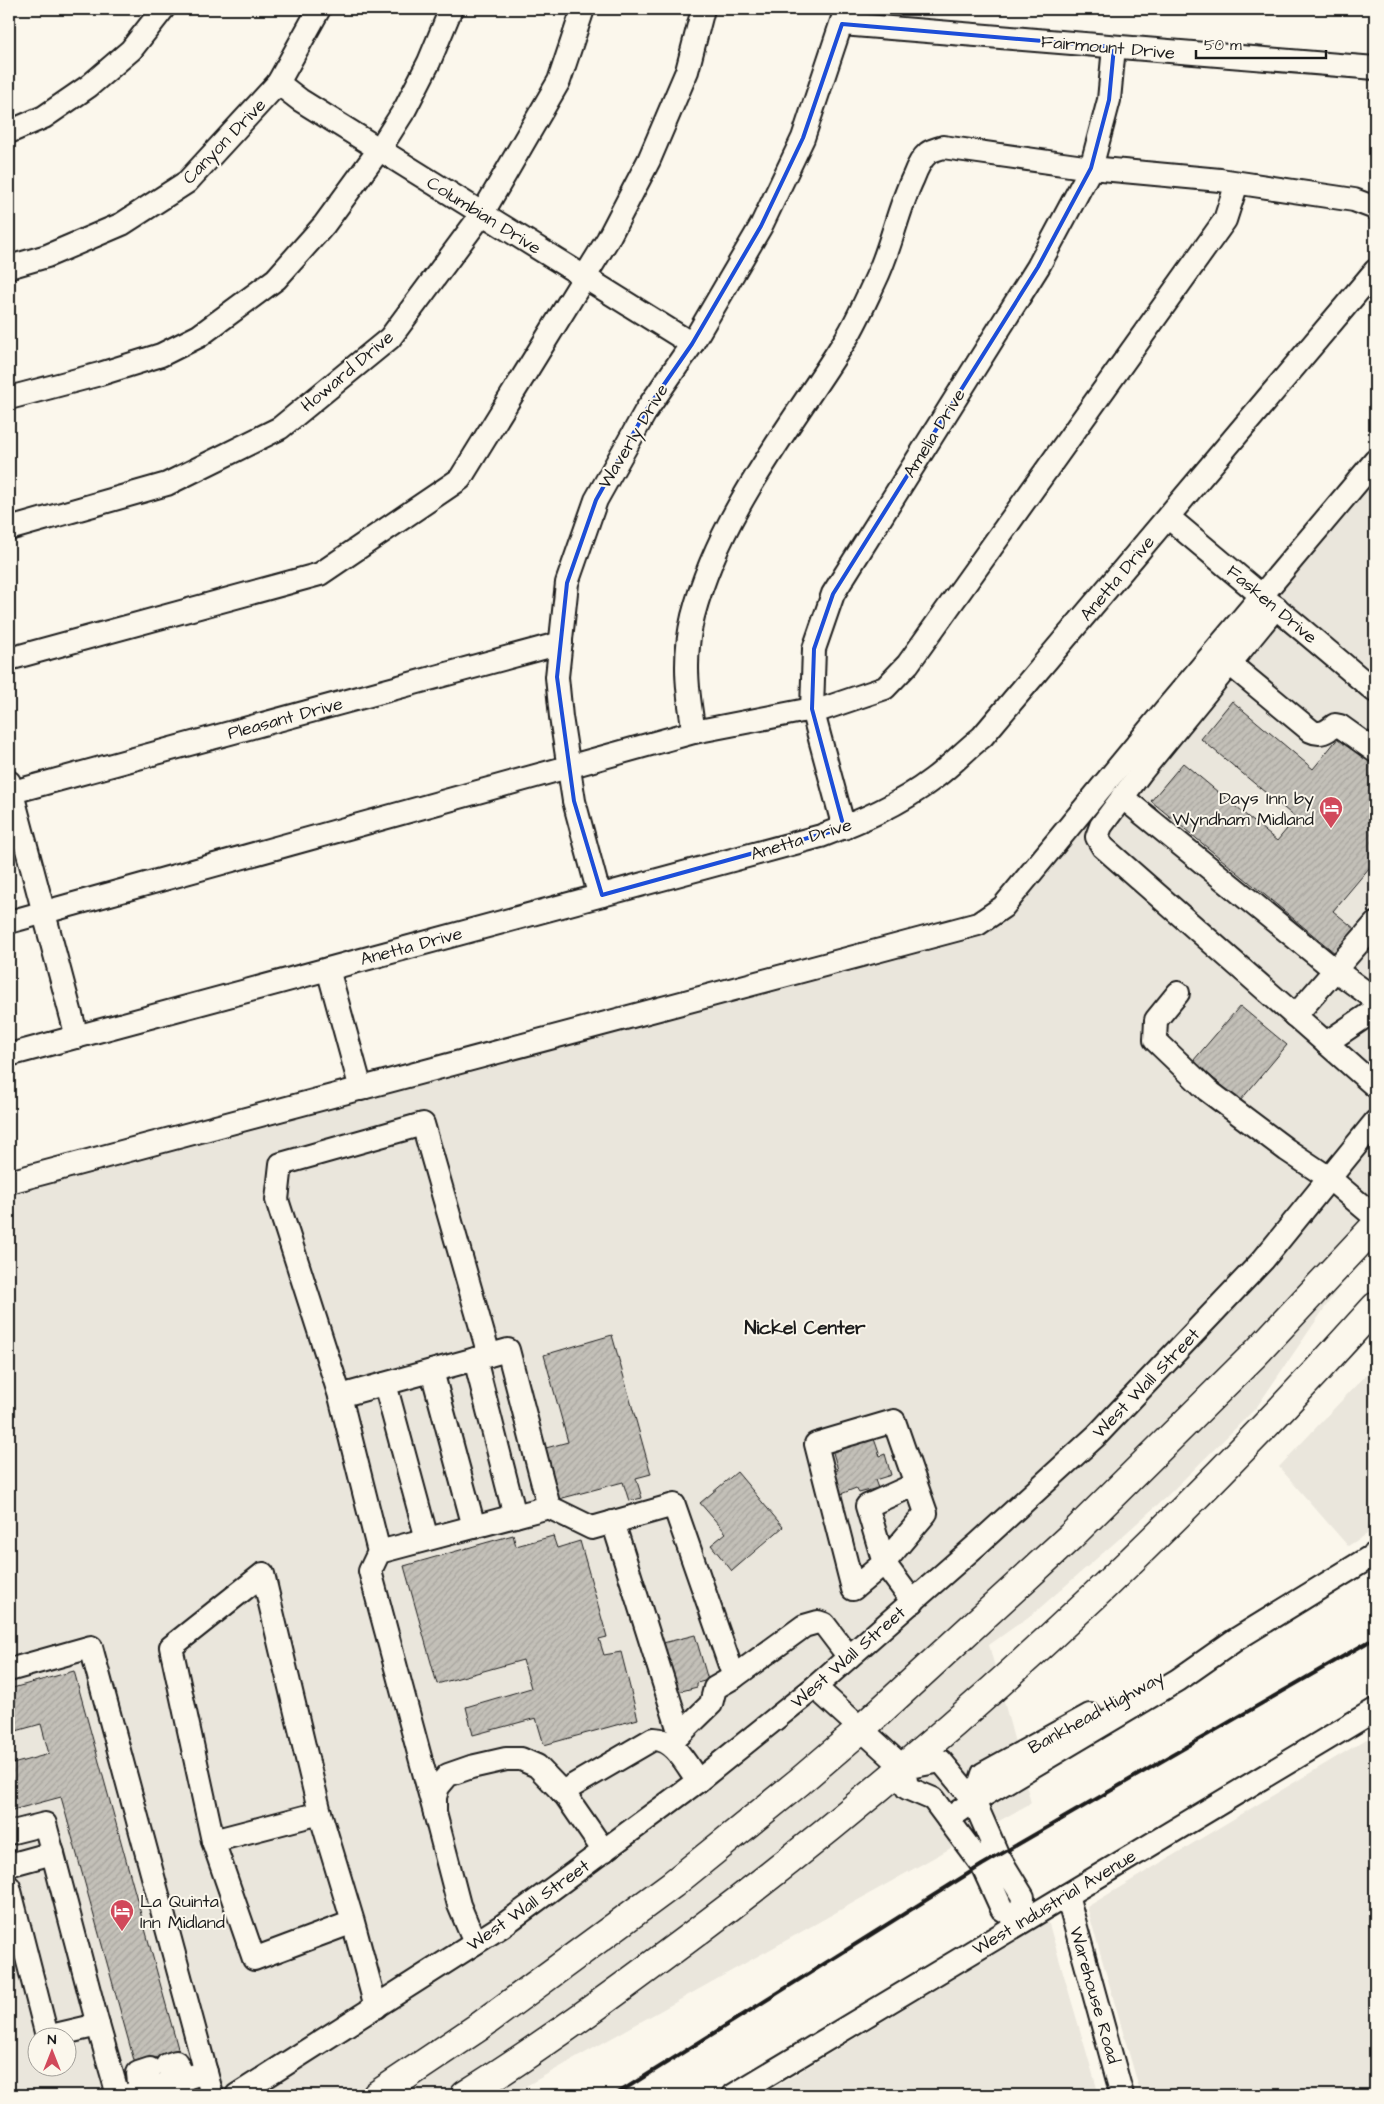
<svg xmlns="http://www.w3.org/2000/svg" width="1384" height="2104" viewBox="0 0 1384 2104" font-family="'Architects Daughter',sans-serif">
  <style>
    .built { fill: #eae6dc; fill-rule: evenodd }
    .building { fill: url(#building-hatch); stroke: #1c1c1c }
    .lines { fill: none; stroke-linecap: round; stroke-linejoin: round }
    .minor-casing { stroke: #1c1c1c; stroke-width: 26 }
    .major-casing { stroke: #1c1c1c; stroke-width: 31 }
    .minor { stroke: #fbf7ec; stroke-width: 22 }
    .major { stroke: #fbf7ec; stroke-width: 28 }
    .rail { stroke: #1c1c1c; stroke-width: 4 }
    .marked { fill: none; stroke: #1d4ed8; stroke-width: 4; stroke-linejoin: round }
    .labels { text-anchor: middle; stroke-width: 4; stroke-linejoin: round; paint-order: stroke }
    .street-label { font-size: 18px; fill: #1c1c1c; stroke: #fbf7ec }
    .poi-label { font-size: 18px; fill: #1c1c1c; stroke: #fbf7ec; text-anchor: end }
    .neighbourhood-label { font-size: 19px; font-weight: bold; fill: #1c1c1c; stroke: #fbf7ec }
  </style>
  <defs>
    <pattern id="building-hatch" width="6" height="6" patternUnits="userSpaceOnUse" patternTransform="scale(1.25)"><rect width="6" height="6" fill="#c3c0b8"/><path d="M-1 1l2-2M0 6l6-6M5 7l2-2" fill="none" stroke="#a7a49e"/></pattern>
  </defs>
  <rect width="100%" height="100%" fill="#fbf7ec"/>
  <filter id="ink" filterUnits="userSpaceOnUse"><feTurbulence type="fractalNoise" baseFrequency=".02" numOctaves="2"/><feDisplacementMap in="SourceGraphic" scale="10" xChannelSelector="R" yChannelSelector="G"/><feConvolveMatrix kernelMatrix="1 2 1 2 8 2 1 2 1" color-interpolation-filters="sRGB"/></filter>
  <g filter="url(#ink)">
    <!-- built -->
    <g class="built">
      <path d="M1375,468V1235L1256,1408L1166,1497L1126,1533L1034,1613L989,1645L1031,1803L510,2095H9V1188L992,921ZM38,2036H68V2066H38Z"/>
      <polygon points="1375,1365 1375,1529 1348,1546 1279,1467"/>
      <polygon points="1375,1734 1375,2095 1141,2095 1087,1907"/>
      <polygon points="1048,1921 1099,2095 762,2095"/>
    </g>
    <!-- building -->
    <g class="building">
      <polygon points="1232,701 1313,769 1339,737 1357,753 1363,746 1375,757 1375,861 1333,911 1355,929 1335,953 1151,801 1183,763 1277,841 1296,818 1201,739"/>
      <polygon points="1240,1006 1287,1045 1240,1101 1193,1061"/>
      <polygon points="612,1335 651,1474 636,1478 642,1498 629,1501 623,1482 559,1499 546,1448 568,1442 544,1355"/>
      <polygon points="871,1430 880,1456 885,1454 891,1475 875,1480 878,1488 859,1493 856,1488 841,1494 833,1471 838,1470 830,1442"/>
      <polygon points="737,1472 783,1527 732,1571 711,1545 726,1533 700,1503"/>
      <polygon points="513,1535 516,1546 553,1536 557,1548 580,1541 607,1637 599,1639 604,1655 621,1652 638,1719 544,1745 536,1718 473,1735 466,1707 531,1688 523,1660 437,1684 404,1566"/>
      <polygon points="695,1635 708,1680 697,1683 697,1687 674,1693 663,1643"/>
      <polygon points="74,1671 179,2052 135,2064 61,1797 9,1811 9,1765 49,1754 41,1724 9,1733 9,1689"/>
    </g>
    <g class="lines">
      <!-- minor casing -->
      <g class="minor-casing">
        <g id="minor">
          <polyline points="842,24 1375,68"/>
          <polyline points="278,83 300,100 692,344"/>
          <polyline points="9,132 44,117 89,86 131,50 163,9"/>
          <polyline points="9,267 47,256 122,224 187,182 278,83 319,9"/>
          <polyline points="9,398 100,374 161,355 199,336 276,279 324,225 379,150 405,109 429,62 451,9"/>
          <polyline points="1168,517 1375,691"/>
          <polyline points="9,529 167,484 280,428 390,338 482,214 559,81 583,9"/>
          <polyline points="1276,607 1142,771 1101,826 1097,837 1103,847 1375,1086"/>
          <polyline points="9,659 320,574 460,479 608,239 649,160 687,71 703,9"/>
          <path d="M1230,664L1311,731C1321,736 1327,731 1335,725L1340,726L1375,751"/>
          <polyline points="814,712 885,688 908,664 1225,220 1237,183"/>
          <path d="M694,732C687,690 683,657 693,616C720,512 791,427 846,339C857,321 866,300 875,281C891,249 897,211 913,178C916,170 922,158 928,153C932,150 938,149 943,147L1091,168L1220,180L1354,200L1375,208"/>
          <polyline points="9,782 77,1037"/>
          <polyline points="9,793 561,643"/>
          <polyline points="1122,797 1335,970 1375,999"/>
          <polyline points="844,828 812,709 814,649 833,594 1038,267 1091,168 1109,100 1114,47"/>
          <polyline points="602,895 596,883 574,801 561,717 557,677 567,583 596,500 647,409 692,344 761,226 803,138 846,9"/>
          <polyline points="9,922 694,732 812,709"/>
          <polyline points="328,969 361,1089"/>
          <polyline points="1178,993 1156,1020 1155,1040 1207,1090 1287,1150 1329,1178 1375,1217"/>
          <polyline points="1295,1016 1375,924"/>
          <polyline points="1326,1043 1375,1010"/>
          <path d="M9,1055L821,836C861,821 899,805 933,779C951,766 965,750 982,737L1375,271"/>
          <polyline points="9,1182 978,924 1003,907 1166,709 1375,461"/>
          <polyline points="475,1359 515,1516"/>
          <polyline points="432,1371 474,1527"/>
          <polyline points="385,1384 427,1539"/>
          <polyline points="340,1396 277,1200 281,1164 423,1124 489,1355"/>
          <polyline points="549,1507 592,1528 674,1505 734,1677"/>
          <polyline points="613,1522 680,1734"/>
          <polyline points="379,1552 549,1507 508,1350 340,1396 379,1552 370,1571 435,1813"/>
          <polyline points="913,1602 884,1563 926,1513 894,1421 816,1444 853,1589 884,1563 867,1506 916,1484"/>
          <polyline points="9,1670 91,1647 212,2095"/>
          <polyline points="815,1687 904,1768 907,1788 933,1799 982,1865 1002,1909 1021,1921 1023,1897 998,1856 974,1801 941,1761 904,1768"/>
          <polyline points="670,1744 711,1704 715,1688 734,1677 804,1626 818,1622 824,1624 849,1657"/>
          <path d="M562,1792L653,1739C674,1738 687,1766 698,1781"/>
          <polyline points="974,1801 983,1774 1090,1715"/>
          <polyline points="948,1819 974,1801 1178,1680 1235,1640 1375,1554"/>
          <polyline points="9,1833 45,1824 98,2025 118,2095"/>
          <polyline points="213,1841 320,1813"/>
          <polyline points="9,1865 53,1853"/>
          <polyline points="9,1887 47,2036"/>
          <polyline points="1067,1895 1122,2095"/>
          <polyline points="353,1922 254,1959 213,1841 171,1647 263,1574 320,1813 353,1922 376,2007"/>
          <polyline points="475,1943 459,1905 435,1813 435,1797 438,1787 448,1775 471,1767 506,1759 521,1759 537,1766 566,1796 604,1851"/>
          <polyline points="51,2036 98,2025"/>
          <polyline points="167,2065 176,2062 185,2079"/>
          <polyline points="140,2092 138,2073 150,2069"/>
          <polyline points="128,2095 206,2072"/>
          <polyline points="237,2095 502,1926 698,1781 815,1687 979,1543 1097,1435 1263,1260 1375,1122"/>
          <polyline points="734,2095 1375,1710"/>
        </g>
      </g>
      <!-- major casing -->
      <g class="major-casing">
        <g id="major">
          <polyline points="377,2095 480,2026 673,1884 799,1782 861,1729 1070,1537 1256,1353 1375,1226"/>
          <path d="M465,2095C545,2045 622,1988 698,1931C944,1746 1170,1536 1375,1307"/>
        </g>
      </g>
      <!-- minor -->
      <use href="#minor" class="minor"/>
      <!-- major -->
      <use href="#major" class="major"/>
      <!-- rail -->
      <polyline class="rail" points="615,2095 982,1865 1375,1638"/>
    </g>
  </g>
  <!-- marked area -->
  <path class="marked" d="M842,24L1114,47L1109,100L1091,168L1038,267L833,594L814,649L812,709L844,828L602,895L574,801L557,677L567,583L596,500L647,409L692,344L761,226L803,138Z"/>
  <!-- icons -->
  <defs>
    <g id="hotel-pin" transform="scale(1.25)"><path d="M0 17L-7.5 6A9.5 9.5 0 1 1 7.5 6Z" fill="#d1495b" stroke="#fbf7ec"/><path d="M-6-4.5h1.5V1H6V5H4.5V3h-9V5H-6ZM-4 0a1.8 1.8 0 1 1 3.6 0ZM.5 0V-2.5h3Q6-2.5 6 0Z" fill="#fff"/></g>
  </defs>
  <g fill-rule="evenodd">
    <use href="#hotel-pin" x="1331" y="808"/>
    <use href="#hotel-pin" x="122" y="1911"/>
  </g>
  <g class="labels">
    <!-- street labels -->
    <g class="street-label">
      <text transform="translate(1108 47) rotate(5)" y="6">Fairmount Drive</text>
      <text transform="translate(224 141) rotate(-46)" y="6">Canyon Drive</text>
      <text transform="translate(484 215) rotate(32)" y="6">Columbian Drive</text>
      <text transform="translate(347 371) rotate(-40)" y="6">Howard Drive</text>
      <text transform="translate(934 433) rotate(-58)" y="6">Amelia Drive</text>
      <text transform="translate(633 436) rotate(-59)" y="6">Waverly Drive</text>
      <text transform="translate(1117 578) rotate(-50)" y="6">Anetta Drive</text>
      <text transform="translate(1272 604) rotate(40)" y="6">Fasken Drive</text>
      <text transform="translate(285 718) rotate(-15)" y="6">Pleasant Drive</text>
      <text transform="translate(801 839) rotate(-17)" y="6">Anetta Drive</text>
      <text transform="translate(411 946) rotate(-15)" y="6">Anetta Drive</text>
      <text transform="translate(1146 1383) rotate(-46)" y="6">West Wall Street</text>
      <text transform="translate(848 1657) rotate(-41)" y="6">West Wall Street</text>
      <text transform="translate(1096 1712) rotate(-29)" y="6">Bankhead Highway</text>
      <text transform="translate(1054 1902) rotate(-31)" y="6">West Industrial Avenue</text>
      <text transform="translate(528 1905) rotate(-35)" y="6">West Wall Street</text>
      <text transform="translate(1095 1995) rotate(74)" y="6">Warehouse Road</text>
    </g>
    <!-- poi labels -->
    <g class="poi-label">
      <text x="1314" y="804">Days Inn by<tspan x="1314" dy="21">Wyndham Midland</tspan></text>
      <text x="140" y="1907" text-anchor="start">La Quinta<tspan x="140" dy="21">Inn Midland</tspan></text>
    </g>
    <!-- neighbourhood labels -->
    <g class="neighbourhood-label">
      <text x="805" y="1334">Nickel Center</text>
    </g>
  </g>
  <!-- margin -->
  <rect width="1384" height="2104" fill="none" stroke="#fbf7ec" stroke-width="30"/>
  <rect x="15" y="15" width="1354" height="2074" fill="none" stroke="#1c1c1c" stroke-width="2" filter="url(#ink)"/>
  <!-- north arrow -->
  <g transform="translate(52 2052)"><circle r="24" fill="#fbf7ec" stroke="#a29f99"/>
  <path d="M0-4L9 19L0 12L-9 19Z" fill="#d1495b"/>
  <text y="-8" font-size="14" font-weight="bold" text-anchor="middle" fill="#1c1c1c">N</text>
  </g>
  <!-- scale -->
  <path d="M1196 50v8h130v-8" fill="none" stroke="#1c1c1c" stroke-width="2.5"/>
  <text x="1204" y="50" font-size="15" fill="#1c1c1c" stroke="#fbf7ec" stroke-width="4" paint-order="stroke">50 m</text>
</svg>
